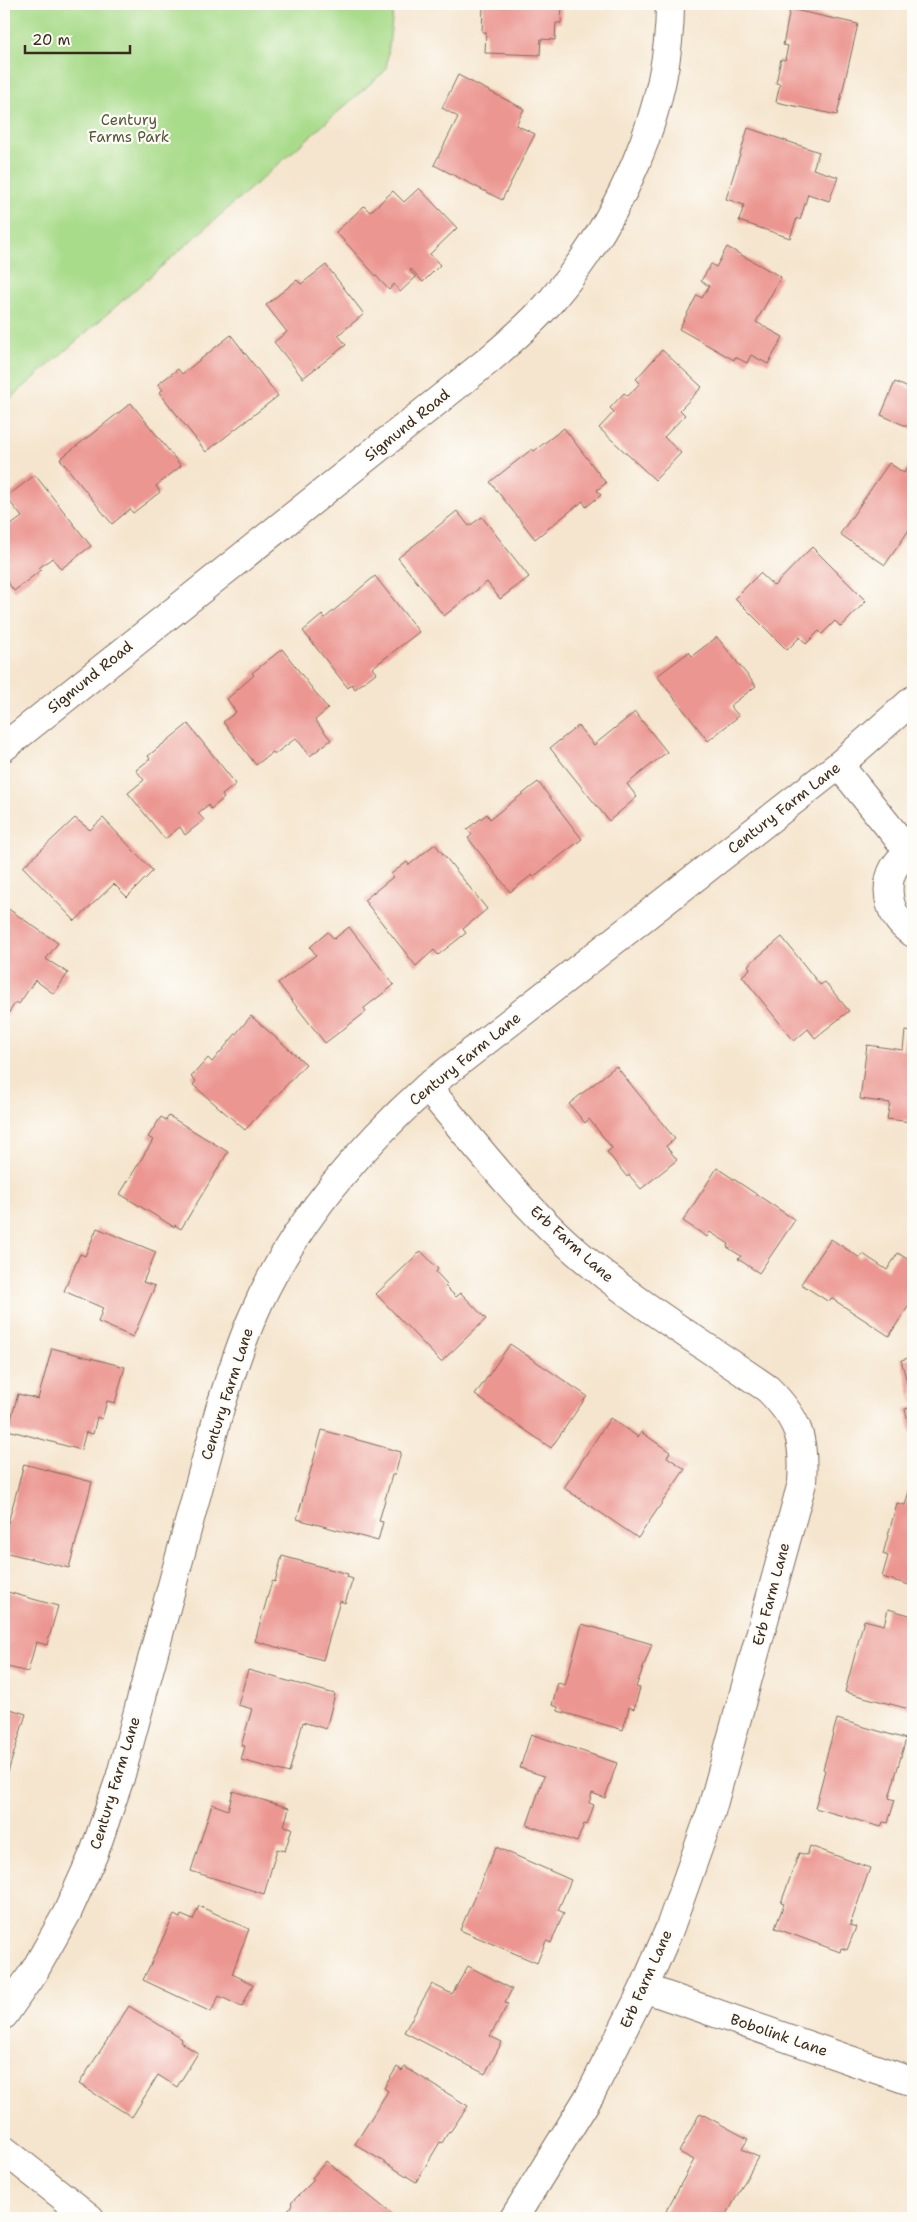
<svg xmlns="http://www.w3.org/2000/svg" width="917" height="2222" viewBox="0 0 917 2222" font-family="'Shantell Sans',sans-serif">
  <style>
    .green { fill: #a8db8a; stroke: #728254 }
    .building { fill: #ec9691 }
    .lines { fill: none; stroke-linecap: round; stroke-linejoin: round }
    .minor-casing { stroke: #7c6b5c; stroke-width: 30 }
    .minor { stroke: #fff; stroke-width: 28 }
    .labels { text-anchor: middle; stroke-width: 4.5; stroke-linejoin: round; paint-order: stroke }
    .park-label { font-size: 15px; fill: #565639; stroke: #fdfcf7 }
    .street-label { font-size: 15px; fill: #3b2a1e; stroke: #fdfcf7 }
  </style>
  <rect width="100%" height="100%" fill="#fdfcf7"/>
  <filter id="ink" filterUnits="userSpaceOnUse"><feTurbulence type="fractalNoise" baseFrequency=".02" numOctaves="2"/><feDisplacementMap in="SourceGraphic" scale="10" xChannelSelector="R" yChannelSelector="G"/><feConvolveMatrix kernelMatrix="1 2 1 2 8 2 1 2 1" color-interpolation-filters="sRGB"/></filter>
  <filter id="wash" filterUnits="userSpaceOnUse"><feTurbulence type="fractalNoise" baseFrequency=".0096" numOctaves="4" result="noise"/><feDisplacementMap in="SourceGraphic" scale="20" xChannelSelector="R" yChannelSelector="G"/><feGaussianBlur stdDeviation="1.12" result="paint"/><feColorMatrix in="noise" values="0 0 0 0 0 0 0 0 0 0 0 0 0 0 0 0 0 1.4 0 .05"/><feComposite in="paint" operator="in"/></filter>
  <g filter="url(#wash)">
    <rect width="100%" height="100%" fill="#f5e5ce"/>
    <!-- green -->
    <polygon class="green" points="4,4 394,4 386,70 10,399 4,390"/>
    <g id="blocks">
      <!-- building -->
      <g class="building">
        <polygon points="483,4 562,4 561,23 556,23 555,40 541,39 540,55 485,53 486,32 482,32"/>
        <polygon points="790,9 858,24 837,115 776,102 780,84 776,83 781,59 785,60 788,46 783,45"/>
        <polygon points="458,75 524,109 516,125 535,134 502,200 434,165 458,117 442,108"/>
        <polygon points="748,128 819,152 813,169 838,177 829,201 808,194 800,220 797,218 790,238 739,221 744,205 726,199"/>
        <polygon points="419,188 457,228 430,254 440,265 423,282 411,269 410,271 416,277 400,292 394,284 389,290 336,232 364,206 370,212 393,191 404,202"/>
        <polygon points="727,247 781,277 756,322 783,337 768,364 751,355 747,363 735,357 734,360 679,329 697,295 702,298 709,286 701,281 711,264 716,267"/>
        <polygon points="326,265 364,314 338,335 346,345 303,378 274,342 287,332 266,305 297,280 301,284"/>
        <polygon points="231,335 278,396 206,452 159,392 163,390 158,384 178,369 182,374"/>
        <polygon points="662,350 702,387 680,410 685,415 664,437 681,453 655,480 599,428 614,412 610,408 624,393 628,396 640,383 636,379"/>
        <polygon points="895,382 913,390 913,429 881,415"/>
        <polygon points="131,403 181,466 156,486 160,492 133,513 130,509 112,524 60,459"/>
        <polygon points="564,428 606,483 597,490 601,495 586,507 583,501 535,539 490,482 532,449 534,451"/>
        <polygon points="889,463 904,473 910,464 913,467 913,524 885,565 840,534"/>
        <polygon points="35,475 91,546 61,569 52,558 39,568 41,570 14,591 4,577 4,530 22,517 6,497"/>
        <polygon points="457,511 469,526 482,517 529,577 500,599 487,582 444,616 398,558"/>
        <polygon points="812,547 866,601 841,627 835,621 822,634 819,631 806,644 800,637 787,650 735,598 760,573 774,586"/>
        <polygon points="375,576 419,632 372,668 376,673 355,689 352,684 348,688 303,631 322,615 325,618"/>
        <polygon points="717,637 756,686 730,706 739,716 708,741 657,676 689,652 692,656"/>
        <polygon points="282,649 328,709 315,720 331,740 310,756 296,738 275,754 273,752 256,765 223,722 236,712 227,699 254,675 252,673"/>
        <polygon points="635,712 667,752 627,784 637,797 609,821 550,748 578,726 594,745"/>
        <polygon points="188,724 236,784 222,795 224,798 211,809 208,805 198,813 204,820 185,835 180,827 165,839 128,793 144,780 136,770 150,759 148,756"/>
        <polygon points="538,782 582,839 533,877 532,875 510,892 468,838 472,835 467,829 487,814 490,819"/>
        <polygon points="75,818 90,830 103,818 153,871 127,897 114,884 75,921 23,867"/>
        <polygon points="435,844 487,909 463,929 466,933 438,955 434,950 416,966 364,900 393,877 391,874 407,862 409,865"/>
        <polygon points="4,906 58,943 46,959 68,973 54,994 35,980 19,1004 16,1002 5,1018"/>
        <polygon points="349,927 394,985 364,1008 366,1012 325,1043 278,983 316,955 310,947 328,932 334,939"/>
        <polygon points="782,937 820,985 825,982 849,1011 815,1038 808,1029 794,1041 742,976 750,969 748,965"/>
        <polygon points="251,1016 306,1064 245,1130 193,1085 196,1081 191,1077 208,1058 212,1062"/>
        <polygon points="905,1031 913,1032 913,1130 909,1130 911,1122 887,1119 890,1103 860,1099 867,1045 903,1050"/>
        <polygon points="616,1066 675,1139 666,1146 677,1160 641,1189 629,1175 627,1177 607,1152 612,1148 589,1119 585,1123 569,1104"/>
        <polygon points="169,1116 228,1152 181,1229 175,1225 174,1227 120,1194 153,1140 148,1137 161,1117 166,1120"/>
        <polygon points="717,1168 795,1220 759,1273 738,1259 741,1256 727,1247 729,1244 710,1232 707,1237 683,1221"/>
        <polygon points="97,1228 156,1252 143,1282 155,1286 133,1337 98,1322 103,1308 64,1291 80,1254 85,1256"/>
        <polygon points="831,1239 860,1258 863,1254 887,1270 898,1253 913,1263 913,1299 889,1336 831,1298 829,1302 801,1284"/>
        <polygon points="421,1251 438,1269 436,1272 447,1284 445,1286 456,1297 461,1293 486,1319 441,1362 376,1294"/>
        <polygon points="510,1344 587,1396 551,1448 475,1395"/>
        <polygon points="52,1348 125,1367 115,1403 107,1401 102,1419 97,1417 93,1434 86,1432 81,1450 8,1430 18,1394 38,1399"/>
        <polygon points="913,1357 913,1405 901,1360"/>
        <polygon points="913,1407 913,1434 911,1434 905,1409"/>
        <polygon points="610,1418 638,1437 641,1432 670,1452 667,1457 685,1469 638,1538 564,1488"/>
        <polygon points="322,1430 401,1452 395,1475 392,1475 379,1521 383,1522 378,1541 297,1519"/>
        <polygon points="24,1464 92,1482 69,1568 4,1552 4,1538"/>
        <polygon points="909,1491 913,1492 913,1586 882,1577 888,1556 883,1554 897,1503 905,1505"/>
        <polygon points="282,1556 348,1574 347,1577 353,1579 345,1603 340,1601 323,1660 255,1641 272,1581 275,1582"/>
        <polygon points="4,1591 58,1606 47,1645 36,1642 28,1672 4,1666"/>
        <polygon points="888,1609 913,1616 913,1710 845,1692 864,1620 884,1625"/>
        <polygon points="582,1624 652,1644 636,1687 640,1688 634,1709 629,1707 623,1730 558,1711 558,1707 552,1705 558,1683 565,1685"/>
        <polygon points="248,1670 335,1694 326,1729 303,1722 289,1773 241,1760 245,1746 241,1746 252,1709 238,1705"/>
        <polygon points="4,1707 26,1714 4,1785"/>
        <polygon points="837,1719 906,1739 889,1798 895,1800 888,1823 883,1822 881,1827 815,1808 825,1770 823,1769"/>
        <polygon points="531,1734 617,1763 605,1798 592,1793 589,1803 594,1805 587,1825 584,1824 577,1842 527,1825 544,1776 520,1768"/>
        <polygon points="233,1791 289,1808 284,1826 292,1828 285,1851 277,1849 264,1894 191,1871 212,1804 228,1810"/>
        <polygon points="810,1846 870,1868 850,1925 856,1927 847,1950 841,1948 840,1952 775,1928 784,1904 781,1903 799,1853 807,1855"/>
        <polygon points="496,1847 571,1880 558,1910 564,1913 551,1943 546,1941 537,1963 460,1930"/>
        <polygon points="199,1906 249,1929 232,1974 253,1984 242,2007 219,1996 211,2012 143,1980 174,1915 180,1918 181,1915 193,1920"/>
        <polygon points="468,1966 512,1989 505,2003 508,2004 490,2036 502,2042 485,2074 404,2032 432,1984 452,1994"/>
        <polygon points="129,2006 182,2039 180,2042 198,2053 177,2087 158,2075 132,2117 79,2084"/>
        <polygon points="397,2067 402,2071 405,2067 468,2106 450,2132 449,2131 442,2143 440,2142 416,2182 355,2144 388,2091 384,2088"/>
        <polygon points="700,2113 748,2139 742,2149 758,2157 725,2218 675,2218 665,2213 694,2160 679,2152"/>
        <polygon points="326,2161 392,2214 388,2218 282,2218 292,2205 291,2203 314,2180 312,2178"/>
      </g>
    </g>
  </g>
  <g filter="url(#ink)">
    <use href="#blocks" fill-opacity="0" stroke="#7c6b5c" stroke-width="1"/>
    <g class="lines">
      <!-- minor casing -->
      <g class="minor-casing">
        <g id="minor">
          <path d="M4,747L490,359C511,341 533,322 551,301C619,221 670,111 670,4"/>
          <polyline points="839,765 910,853"/>
          <path d="M913,851C878,867 883,916 913,933"/>
          <path d="M427,1087C471,1139 513,1194 563,1240C625,1297 699,1341 768,1389C799,1420 805,1439 802,1483L711,1812L669,1930L644,1988L590,2095L514,2218"/>
          <polyline points="644,1988 913,2082"/>
          <path d="M4,2015L35,1970L67,1913L94,1853L120,1778L220,1408C230,1378 239,1348 252,1318C290,1228 355,1152 427,1087L839,765L913,700"/>
          <polyline points="4,2150 90,2218"/>
        </g>
      </g>
      <!-- minor -->
      <use href="#minor" class="minor"/>
    </g>
  </g>
  <g class="labels">
    <!-- park labels -->
    <g class="park-label">
      <text x="129" y="125">Century<tspan x="129" dy="17">Farms Park</tspan></text>
    </g>
    <!-- street labels -->
    <g class="street-label">
      <text transform="translate(407 425) rotate(-39)" y="5">Sigmund Road</text>
      <text transform="translate(90 677) rotate(-39)" y="5">Sigmund Road</text>
      <text transform="translate(784 808) rotate(-38)" y="5">Century Farm Lane</text>
      <text transform="translate(465 1059) rotate(-39)" y="5">Century Farm Lane</text>
      <text transform="translate(572 1244) rotate(42)" y="5">Erb Farm Lane</text>
      <text transform="translate(227 1394) rotate(-72)" y="5">Century Farm Lane</text>
      <text transform="translate(771 1594) rotate(-75)" y="5">Erb Farm Lane</text>
      <text transform="translate(115 1783) rotate(-73)" y="5">Century Farm Lane</text>
      <text transform="translate(646 1979) rotate(-66)" y="5">Erb Farm Lane</text>
      <text transform="translate(779 2035) rotate(19)" y="5">Bobolink Lane</text>
    </g>
  </g>
  <!-- margin -->
  <rect width="917" height="2222" fill="none" stroke="#fdfcf7" stroke-width="20"/>
  <!-- scale -->
  <path d="M25 45v8h105v-8" fill="none" stroke="#3b2a1e" stroke-width="2.5"/>
  <text x="32" y="45" font-size="15" fill="#3b2a1e" stroke="#fdfcf7" stroke-width="4" paint-order="stroke">20 m</text>
</svg>
